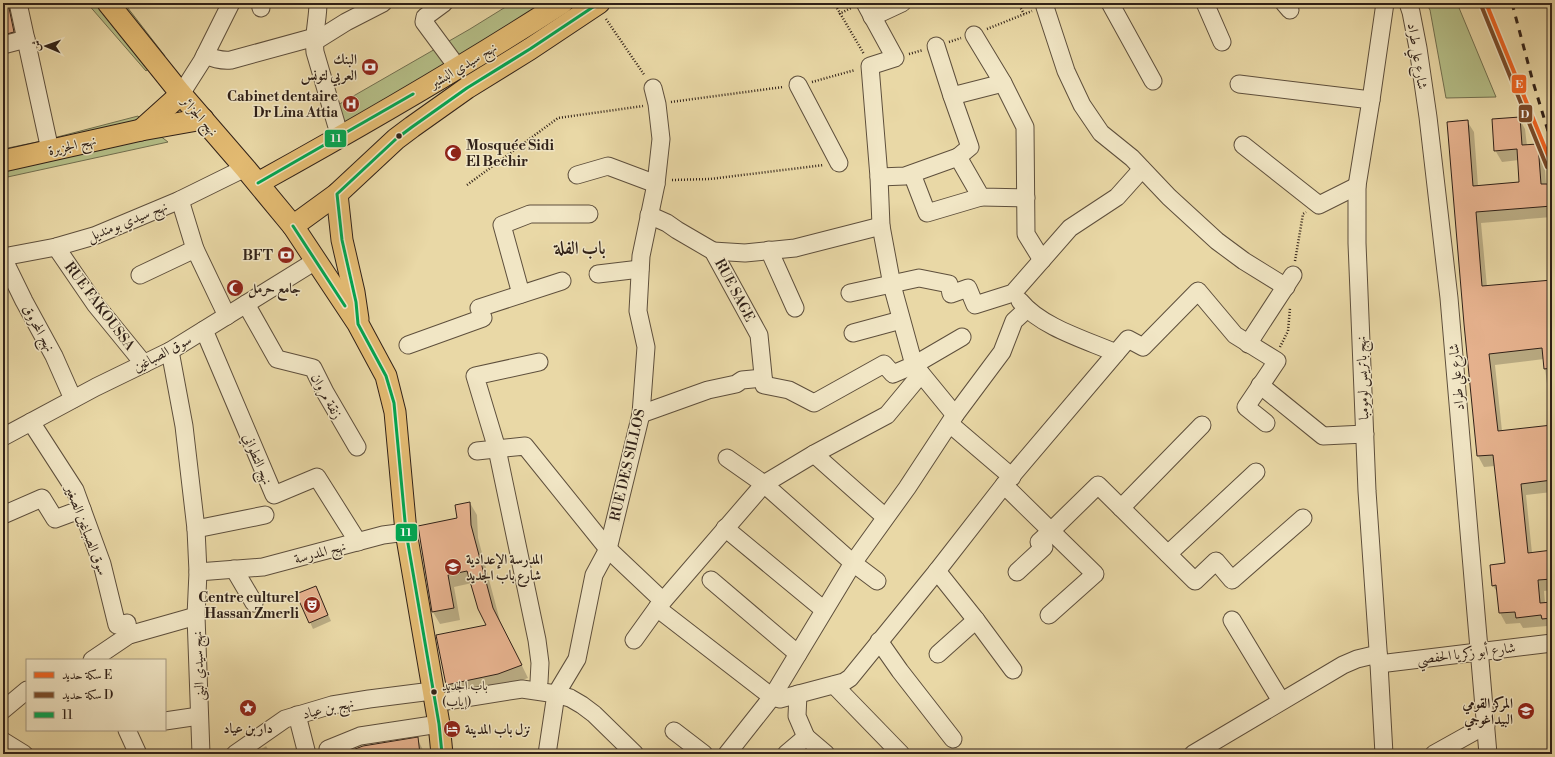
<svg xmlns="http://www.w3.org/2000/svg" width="1555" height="757" viewBox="0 0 1555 757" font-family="'Libre Bodoni',Amiri,serif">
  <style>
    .green { fill: #b5bf88; stroke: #727050 }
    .shadow { fill: #0003; fill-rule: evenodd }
    .building { fill: #e7b38f; stroke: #302118 }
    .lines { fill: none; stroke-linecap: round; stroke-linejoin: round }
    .minor-casing { stroke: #5e4f3c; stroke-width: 19 }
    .major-casing { stroke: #302118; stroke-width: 23 }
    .path { stroke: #302118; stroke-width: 2.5; stroke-dasharray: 1 2; stroke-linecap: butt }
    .minor { stroke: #f1e6c5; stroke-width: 17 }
    .major { stroke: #e4bc73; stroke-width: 21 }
    .rail { stroke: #302118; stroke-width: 3; stroke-dasharray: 7 7; stroke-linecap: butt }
    .bus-1-casing { stroke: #f1e6c5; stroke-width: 6 }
    .bus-1 { stroke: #00a651; stroke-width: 3 }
    .rail-1-casing { stroke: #f1e6c5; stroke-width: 7 }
    .rail-2-casing { stroke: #f1e6c5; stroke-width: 7 }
    .rail-1 { stroke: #f26522; stroke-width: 4 }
    .rail-2 { stroke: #7a4b2a; stroke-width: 4 }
    .bus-dot { fill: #302118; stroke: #f1e6c5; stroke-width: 1.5 }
    .labels { text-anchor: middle; stroke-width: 3; stroke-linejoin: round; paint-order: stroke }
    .bus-label { font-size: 13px; fill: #302118; stroke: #f1e6c5; text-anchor: start }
    .street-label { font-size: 14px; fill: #302118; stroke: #f1e6c5 }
    .poi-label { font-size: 14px; font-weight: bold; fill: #302118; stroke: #f1e6c5; text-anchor: end }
    .district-label { font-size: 18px; font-weight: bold; fill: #302118; stroke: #f1e6c5 }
    .line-badge { stroke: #f1e6c5; stroke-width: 1.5 }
    .badge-label { font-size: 11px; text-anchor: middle; font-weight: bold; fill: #fff }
  </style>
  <rect width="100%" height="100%" fill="#e9d8a6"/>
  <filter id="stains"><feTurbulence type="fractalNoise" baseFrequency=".005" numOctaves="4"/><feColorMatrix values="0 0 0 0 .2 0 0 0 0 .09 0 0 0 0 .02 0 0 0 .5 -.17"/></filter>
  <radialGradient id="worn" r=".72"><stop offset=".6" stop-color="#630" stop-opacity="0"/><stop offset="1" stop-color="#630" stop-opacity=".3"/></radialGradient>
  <!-- green -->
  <g class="green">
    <polygon points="87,3 124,3 165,56 146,71"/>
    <polygon points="512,3 545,3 477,47 344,123 336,106 470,29"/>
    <polygon points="1426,3 1457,3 1496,97 1446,98 1430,10"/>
    <polygon points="138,116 150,128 168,142 3,178 3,149 42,141"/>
  </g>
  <!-- shadow -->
  <g class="shadow">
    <polygon points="3,3 17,3 20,43 3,50"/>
    <path d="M1519,118L1525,129L1527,146L1537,145L1544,156L1546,185H1549L1552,189V217L1481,223L1487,287L1552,281V492L1526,495L1532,553L1552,551V590L1544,591L1545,603H1552V630H1549L1547,626L1523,628L1520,623L1506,624L1500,613L1498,593L1493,586L1506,564L1495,466L1484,467L1478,456L1465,324L1467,121L1474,132L1478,186L1520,183L1519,160L1502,162L1495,150ZM1544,359L1552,426L1502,431L1495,365Z"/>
    <polygon points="470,503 477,515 478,538 500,621 528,678 505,686 454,697 447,685 437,636 487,625 472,583 454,587 460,620 440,624 433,612 459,519"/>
    <polygon points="316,587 331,621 313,629 298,595"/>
    <polygon points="417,738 425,754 344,754"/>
    <polygon points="266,746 271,754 254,754"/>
  </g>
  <!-- building -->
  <g class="building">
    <polygon points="3,3 8,3 14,32 3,35"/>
    <polygon points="1520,117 1522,145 1538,144 1541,184 1550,184 1552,206 1476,212 1482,286 1552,280 1552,368 1544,369 1542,348 1489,354 1498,431 1552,425 1552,480 1521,484 1528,553 1552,550 1552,579 1538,580 1540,603 1552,602 1552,618 1542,619 1541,615 1516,618 1515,612 1499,613 1496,585 1492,586 1490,565 1505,563 1493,455 1477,456 1464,324 1447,122 1468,120 1473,186 1519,182 1517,149 1494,151 1492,119"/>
    <polygon points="470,502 471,525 493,608 522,665 498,674 446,685 436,635 486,625 478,609 467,571 448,575 454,608 432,612 418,526 457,518 455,505"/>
    <polygon points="316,586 328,615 309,623 296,594"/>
    <polygon points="418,737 420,754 342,754 363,746"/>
  </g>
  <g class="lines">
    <!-- minor casing -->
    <g class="minor-casing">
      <g id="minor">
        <polyline points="18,3 50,150"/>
        <polyline points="260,3 261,8"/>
        <path d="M318,3C318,19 313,36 315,52L340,137"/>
        <polyline points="444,3 425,17 424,22 458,68"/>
        <polyline points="865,3 895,58 870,66 879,177 881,226 892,285 914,365 955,415"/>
        <polyline points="1110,3 1153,81"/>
        <polyline points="1205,3 1222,42"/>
        <polyline points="1284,3 1290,10"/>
        <polyline points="1408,3 1411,12 1418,48 1428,117 1449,298 1488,754"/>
        <polyline points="1045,7 1066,71 1082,105 1101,133 1132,158 1169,197 1217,241 1244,261 1286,287"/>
        <polyline points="872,17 902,3"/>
        <polyline points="974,35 1003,83 1025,127 1026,234 1042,260"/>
        <polyline points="314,42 346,22 383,3"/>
        <polyline points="3,45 26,39"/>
        <polyline points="936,46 952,96 970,147 958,157"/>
        <path d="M205,55C214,59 221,61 231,60L315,37"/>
        <polyline points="1239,84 1371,100"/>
        <polyline points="798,85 839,163"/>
        <polyline points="181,94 202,61 231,3"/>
        <polyline points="952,96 1003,83"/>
        <polyline points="1243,145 1319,205 1357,186"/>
        <polyline points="912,174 927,213 981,197"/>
        <polyline points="577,175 608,166 656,184"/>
        <polyline points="879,177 905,176 958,157 981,197 1026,198"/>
        <polyline points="180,200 195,249 227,316"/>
        <polyline points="649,215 667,223 677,230 713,251 759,335 764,385 789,390 814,403 884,364 893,374 914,365 962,337"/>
        <polyline points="56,247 95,304 144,364"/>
        <polyline points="769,250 795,308"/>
        <polyline points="713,251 745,253 795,248 881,226"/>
        <polyline points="3,257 56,247 94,236 180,200 245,168"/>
        <polyline points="3,258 24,301 54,356 73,399"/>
        <polyline points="598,274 640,269"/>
        <polyline points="140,275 195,249"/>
        <polyline points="850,293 919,278 949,284 951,294 968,288 975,305 1013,293 1070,228 1117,197 1142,169"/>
        <polyline points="521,294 502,225 530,214 589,214"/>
        <path d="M1020,301C1041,327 1086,340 1116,353"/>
        <polyline points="246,304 277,359 313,368 325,392 357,447"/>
        <polyline points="204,330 274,495 317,477 358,542"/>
        <polyline points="853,333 901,320"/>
        <polyline points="1248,344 1293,275"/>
        <polyline points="408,345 483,318 479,308 562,281"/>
        <polyline points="170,351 184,426 196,529 198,572 196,616 201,754"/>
        <polyline points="539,362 475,376 497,449 537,640 540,663 539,682"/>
        <polyline points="1260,385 1323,436 1365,434"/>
        <polyline points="641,414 708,390 736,384 742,380 763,378"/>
        <polyline points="31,422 75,490 102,564 117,625 127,623 129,635"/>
        <polyline points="950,424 1012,477"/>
        <polyline points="3,437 96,387 170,351 317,260"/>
        <polyline points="477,451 525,446 608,549 663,601"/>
        <polyline points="814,454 885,517"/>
        <polyline points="727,458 764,484 853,563 877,581"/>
        <polyline points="1004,485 1051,531 1098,485 1195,581 1216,561 1232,580 1303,518"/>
        <polyline points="1121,508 1202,425"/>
        <polyline points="3,515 42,498 55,519 82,509"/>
        <polyline points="725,528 824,610"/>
        <polyline points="196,529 265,515"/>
        <polyline points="1168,554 1256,472"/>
        <polyline points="234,569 254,603"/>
        <polyline points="937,571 976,620 1013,670"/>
        <polyline points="198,572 263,567 383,535 406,532"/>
        <polyline points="1017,572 1044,547 1039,542 1051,531 1095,574 1049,615"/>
        <polyline points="711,580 798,654"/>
        <polyline points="657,608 772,697 780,699 844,682 850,678 937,571 1004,485 1128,339 1143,347 1198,291 1235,335 1277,361 1246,407 1266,423"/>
        <polyline points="1232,620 1281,701"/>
        <polyline points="634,640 657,608 764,484 814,454 887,415 921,374"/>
        <polyline points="879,641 900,671 953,739"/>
        <polyline points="938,654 976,620"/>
        <polyline points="92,660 129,635 196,616"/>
        <polyline points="1379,664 1552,643"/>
        <polyline points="834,685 901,754"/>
        <polyline points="798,694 797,716 806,737"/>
        <polyline points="434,703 522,689 556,694 570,698 582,705 594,714 635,754"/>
        <polyline points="3,710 27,690"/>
        <polyline points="297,715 307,754"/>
        <polyline points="165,721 199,716"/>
        <polyline points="127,730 138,754"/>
        <polyline points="674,731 704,754"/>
        <polyline points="3,741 24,754"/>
        <polyline points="328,749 360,736 439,724"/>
        <polyline points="235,754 285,719 332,705 369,699 432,691"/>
        <polyline points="547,754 556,694 577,659 594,575 608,549 641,414 646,347 638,311 641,256 656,184 661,139 657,104 653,88"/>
        <polyline points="727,754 772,697 853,563 907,488 955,415 1002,352 1014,321 1027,309"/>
        <polyline points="786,754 806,737 826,754"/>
        <polyline points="1193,754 1343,665 1357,659 1378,654"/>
        <polyline points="1384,754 1379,664 1367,491 1357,243 1357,186 1371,100 1385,3"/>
        <polyline points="1434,754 1486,725"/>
      </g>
    </g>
    <!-- major casing -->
    <g class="major-casing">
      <g id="major">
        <polyline points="108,3 181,94 245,168 293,226 358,324 386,376 395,412 406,532 439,724 442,754"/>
        <polyline points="141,130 181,94"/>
        <polyline points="3,161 141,130 203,119"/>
        <path d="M258,183C361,126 463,67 562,3"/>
        <polyline points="337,194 342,240 354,292 358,319"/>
        <polyline points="293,226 337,194 396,139 412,127 467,88 530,49 599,3"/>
      </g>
    </g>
    <!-- path -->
    <g class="path">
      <polyline points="834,3 864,54"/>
      <polyline points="1018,3 1024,14"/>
      <polyline points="839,14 851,8"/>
      <polyline points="606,19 645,76"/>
      <polyline points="987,29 1032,11"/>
      <polyline points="949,42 961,38"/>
      <polyline points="909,54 923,50"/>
      <polyline points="812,82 855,70"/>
      <polyline points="671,102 783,87"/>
      <polyline points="672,180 710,179 824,165"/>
      <polyline points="467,185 558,118 643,106"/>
      <polyline points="1295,261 1303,214 1306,212"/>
      <polyline points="1280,347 1288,331 1290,308"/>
    </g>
    <!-- minor -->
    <use href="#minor" class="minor"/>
    <!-- major -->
    <use href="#major" class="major"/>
    <!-- rail -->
    <polyline class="rail" points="1512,3 1533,82 1552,144"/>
    <!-- bus-1 casing -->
    <g class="bus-1-casing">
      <g id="bus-1">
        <polyline points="258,183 413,94"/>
        <polyline points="293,226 345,306"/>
        <polyline points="442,754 439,724 406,532 394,403 386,376 358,324 356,302 342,240 337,194 396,139 412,127 467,88 530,49 599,3"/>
      </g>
    </g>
    <!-- bus-1 -->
    <use href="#bus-1" class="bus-1"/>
    <!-- rail-1 casing -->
    <g class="rail-1-casing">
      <polyline id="rail-1" points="1486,3 1552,165"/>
    </g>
    <!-- rail-2 casing -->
    <g class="rail-2-casing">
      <polyline id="rail-2" points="1481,5 1547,167"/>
    </g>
    <!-- rail-1 -->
    <use href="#rail-1" class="rail-1"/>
    <!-- rail-2 -->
    <use href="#rail-2" class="rail-2"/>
  </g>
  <!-- icons -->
  <defs>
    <g id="bank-disc" transform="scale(0.9)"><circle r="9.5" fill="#8f2418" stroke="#f1e6c5"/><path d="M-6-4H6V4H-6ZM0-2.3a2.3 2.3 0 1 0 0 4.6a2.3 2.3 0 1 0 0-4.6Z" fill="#fff"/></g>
    <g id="hospital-disc" transform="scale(0.9)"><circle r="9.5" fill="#8f2418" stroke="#f1e6c5"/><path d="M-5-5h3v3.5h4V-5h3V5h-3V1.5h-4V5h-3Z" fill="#fff"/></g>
    <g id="mosque-disc" transform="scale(0.9)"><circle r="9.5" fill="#8f2418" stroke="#f1e6c5"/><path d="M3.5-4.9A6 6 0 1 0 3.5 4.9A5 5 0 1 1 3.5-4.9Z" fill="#fff"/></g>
    <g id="school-disc" transform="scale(0.9)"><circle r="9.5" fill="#8f2418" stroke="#f1e6c5"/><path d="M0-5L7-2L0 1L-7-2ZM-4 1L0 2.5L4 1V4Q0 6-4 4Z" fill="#fff"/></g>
    <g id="theatre-disc" transform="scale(0.9)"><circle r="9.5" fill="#8f2418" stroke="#f1e6c5"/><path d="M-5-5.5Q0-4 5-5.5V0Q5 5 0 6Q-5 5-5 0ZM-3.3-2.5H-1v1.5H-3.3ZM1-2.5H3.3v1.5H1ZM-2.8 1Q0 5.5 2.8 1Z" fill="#fff"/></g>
    <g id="sight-disc" transform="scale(0.9)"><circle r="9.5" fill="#8f2418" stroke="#f1e6c5"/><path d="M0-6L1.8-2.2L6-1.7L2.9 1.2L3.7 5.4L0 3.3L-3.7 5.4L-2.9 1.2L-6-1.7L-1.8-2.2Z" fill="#fff"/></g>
    <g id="university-disc" transform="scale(0.9)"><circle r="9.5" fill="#8f2418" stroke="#f1e6c5"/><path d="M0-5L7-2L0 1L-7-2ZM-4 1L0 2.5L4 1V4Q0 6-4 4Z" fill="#fff"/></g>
    <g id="hotel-disc" transform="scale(0.9)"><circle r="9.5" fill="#8f2418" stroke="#f1e6c5"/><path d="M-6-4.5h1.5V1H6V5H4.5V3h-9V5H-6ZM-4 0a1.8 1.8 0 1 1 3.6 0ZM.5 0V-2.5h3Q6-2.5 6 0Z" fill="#fff"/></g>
  </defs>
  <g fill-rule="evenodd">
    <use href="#bank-disc" x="370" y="67"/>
    <use href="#hospital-disc" x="351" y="104"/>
    <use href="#mosque-disc" x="453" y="153"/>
    <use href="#bank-disc" x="286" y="255"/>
    <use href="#mosque-disc" x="235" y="288"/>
    <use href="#school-disc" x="453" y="567"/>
    <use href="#theatre-disc" x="312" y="605"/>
    <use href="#sight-disc" x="248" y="708"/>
    <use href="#university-disc" x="1526" y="711"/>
    <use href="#hotel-disc" x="452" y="729"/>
  </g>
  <!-- markers -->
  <g class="bus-dot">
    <circle cx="399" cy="136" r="3.5"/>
    <circle cx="434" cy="692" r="3.5"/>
  </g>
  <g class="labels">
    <!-- bus labels -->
    <g class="bus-label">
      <text x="442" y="690">باب الجديد<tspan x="442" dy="16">(إياب)</tspan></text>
    </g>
    <!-- street labels -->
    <g class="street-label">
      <text transform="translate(1418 56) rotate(81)" y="5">شارع علي طراد</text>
      <text transform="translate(463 65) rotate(-31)" y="5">نهج سيدي البشير</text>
      <text transform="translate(200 116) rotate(49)" y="5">نهج الجزائر</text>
      <text transform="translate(72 145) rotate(-13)" y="5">نهج الجزيرة</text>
      <text transform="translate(127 221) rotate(-22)" y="5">نهج سيدي بومنديل</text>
      <text transform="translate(735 290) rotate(62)" y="5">RUE SAGE</text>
      <text transform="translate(100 306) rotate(53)" y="5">RUE FAKOUSSA</text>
      <text transform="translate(39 328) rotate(61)" y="5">نهج المحروق</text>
      <text transform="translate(162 353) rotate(-28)" y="5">سوق الصباغين</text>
      <text transform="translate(1456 377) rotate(-95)" y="5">شارع علي طراد</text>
      <text transform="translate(1362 378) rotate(-92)" y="5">نهج باتريس لومومبا</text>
      <text transform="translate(327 396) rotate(61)" y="5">زنقة مروان</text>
      <text transform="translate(258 459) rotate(67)" y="5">نهج التطواني</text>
      <text transform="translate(627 465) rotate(-77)" y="5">RUE DES SILLOS</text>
      <text transform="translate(87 530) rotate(69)" y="5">سوق الصباغين الصغير</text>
      <text transform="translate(320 552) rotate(-15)" y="5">نهج المدرسة</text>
      <text transform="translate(1466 653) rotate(-7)" y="5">شارع أبو زكريا الحفصي</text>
      <text transform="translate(198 666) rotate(-92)" y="5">نهج سيدي البنى</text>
      <text transform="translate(328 708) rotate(-13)" y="5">نهج بن عياد</text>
    </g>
    <!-- poi labels -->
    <g class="poi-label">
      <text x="357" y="64">البنك<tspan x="357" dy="16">العربي لتونس</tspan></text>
      <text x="338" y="101">Cabinet dentaire<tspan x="338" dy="16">Dr Lina Attia</tspan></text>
      <text x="466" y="150" text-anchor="start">Mosquée Sidi<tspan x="466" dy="16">El Bechir</tspan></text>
      <text x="273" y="260">BFT</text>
      <text x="248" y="293" text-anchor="start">جامع حرمل</text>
      <text x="466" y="564" text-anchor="start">المدرسة الإعدادية<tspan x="466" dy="16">شارع باب الجديد</tspan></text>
      <text x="299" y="602">Centre culturel<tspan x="299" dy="16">Hassan Zmerli</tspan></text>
      <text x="1513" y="708">المركز القومي<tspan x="1513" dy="16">البيداغوجي</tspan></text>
      <text x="248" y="733" text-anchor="middle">دار بن عياد</text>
      <text x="465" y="734" text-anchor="start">نزل باب المدينة</text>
    </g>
    <!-- district labels -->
    <g class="district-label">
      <text x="580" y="254">باب الفلة</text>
    </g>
  </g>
  <g class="line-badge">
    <rect x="1511" y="74" width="16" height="20" rx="4" fill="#f26522"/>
    <rect x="1518" y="104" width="15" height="19" rx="4" fill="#7a4b2a"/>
    <rect x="324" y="129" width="23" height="19" rx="4" fill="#00a651"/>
    <rect x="395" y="523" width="23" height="19" rx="4" fill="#00a651"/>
  </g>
  <g class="badge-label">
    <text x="1519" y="88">E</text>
    <text x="1525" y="118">D</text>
    <text x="336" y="142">11</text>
    <text x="406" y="536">11</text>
  </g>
  <!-- margin -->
  <rect width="1555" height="757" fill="none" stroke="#e9d8a6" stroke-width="16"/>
  <rect x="4" y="4" width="1547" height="749" fill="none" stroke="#302118" stroke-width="2"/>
  <rect x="8" y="8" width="1539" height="741" fill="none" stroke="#302118"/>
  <!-- legend -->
  <rect x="26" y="659" width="140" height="72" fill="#f1e6c5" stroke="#a49780"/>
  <rect x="34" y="672" width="20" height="6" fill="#f26522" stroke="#a49780"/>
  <text x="62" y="679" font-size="12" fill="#302118">سكة حديد E</text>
  <rect x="34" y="692" width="20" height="6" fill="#7a4b2a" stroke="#a49780"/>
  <text x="62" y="699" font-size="12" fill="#302118">سكة حديد D</text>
  <rect x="34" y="712" width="20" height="6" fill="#00a651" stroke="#a49780"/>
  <text x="62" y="719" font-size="12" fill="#302118">11</text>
  <!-- north arrow -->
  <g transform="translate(46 46) rotate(272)" stroke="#f1e6c5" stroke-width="3" paint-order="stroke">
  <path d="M0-3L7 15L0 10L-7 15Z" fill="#302118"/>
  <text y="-6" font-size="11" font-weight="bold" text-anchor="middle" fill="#302118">ش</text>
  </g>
  <rect width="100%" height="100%" filter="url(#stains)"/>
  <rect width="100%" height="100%" fill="url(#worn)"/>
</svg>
